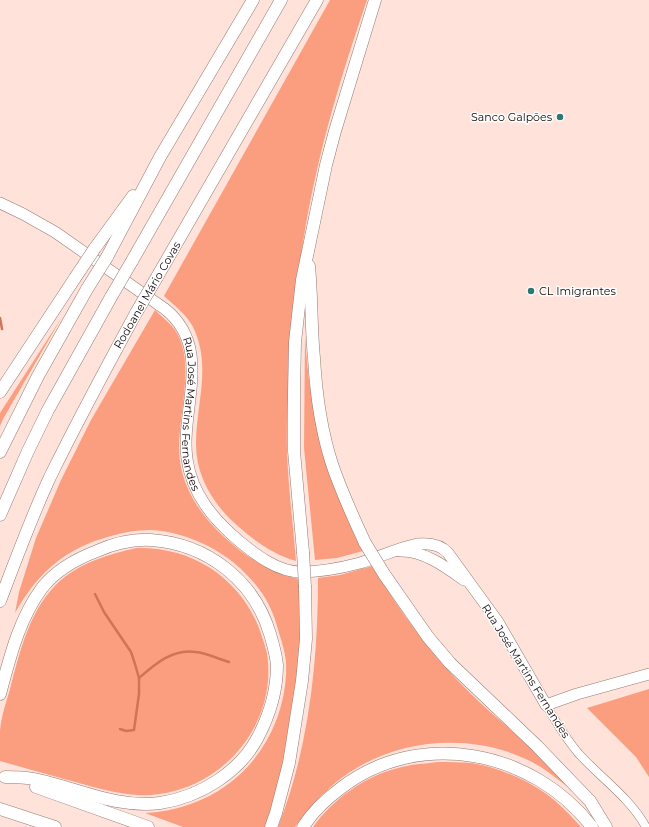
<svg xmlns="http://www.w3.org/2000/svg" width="649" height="827" viewBox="0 0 649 827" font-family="Montserrat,sans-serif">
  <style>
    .green { fill: #fb9e80 }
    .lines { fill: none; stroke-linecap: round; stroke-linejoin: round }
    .stream { stroke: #d17455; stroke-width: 2.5 }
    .minor-casing { stroke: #947a72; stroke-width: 9 }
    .major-casing { stroke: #947a72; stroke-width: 12 }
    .highway-casing { stroke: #947a72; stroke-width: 13 }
    .minor { stroke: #fff; stroke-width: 8 }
    .major { stroke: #fff; stroke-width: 11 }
    .highway { stroke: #fff; stroke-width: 12 }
    .highway-bridge-casing { stroke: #947a72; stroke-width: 13; stroke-linecap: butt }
    .highway-bridge { stroke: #fff; stroke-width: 12 }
    .poi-dot { fill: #2f7772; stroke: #fff; stroke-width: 1.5 }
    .labels { text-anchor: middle; stroke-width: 3; stroke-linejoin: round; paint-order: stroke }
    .poi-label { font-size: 11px; fill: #120907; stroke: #fff; text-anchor: end }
    .street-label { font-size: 11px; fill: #120907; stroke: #fff }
  </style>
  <rect width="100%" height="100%" fill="#ffe2d9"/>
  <!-- green -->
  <g class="green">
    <path d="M330,0H367C338,84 313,169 301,257C298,279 296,301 294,323C290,365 286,407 287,449C288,486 293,524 296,561C274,555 256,542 239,527C214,506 196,477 196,444C196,404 212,366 193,327C186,314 175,306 164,296Z"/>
    <path d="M155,310C160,315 166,320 171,325C201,358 174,421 180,461C184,491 202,516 223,536C247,558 268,571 299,579L300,638L296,680L283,762L270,812L265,827H183L145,813C204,810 254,777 276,721C283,703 287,682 286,662C285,652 282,642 279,633C275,617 269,602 259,589C234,555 192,532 150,530C137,530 124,532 111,536C66,548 38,572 15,613L19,592L36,538L61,480L91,420Z"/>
    <polygon points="62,317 3,419 0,426 0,413"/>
    <path d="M305,335C309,413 327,481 363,551L337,558L315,560L304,448Z"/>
    <path d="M136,548C194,546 245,581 262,637C265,645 268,655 268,663C273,728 222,786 159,794C128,799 94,787 64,779C43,773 21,767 0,761C0,751 0,741 0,731C1,717 6,703 10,689C20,651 30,607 61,580C82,562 110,554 136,548Z"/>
    <path d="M372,566C400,611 431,655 469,692C482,705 496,717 510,729C531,748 551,764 568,787C556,778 544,768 530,761C468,730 387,739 334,784C319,797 306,811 295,827H278C309,748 318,662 318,578L340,575Z"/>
    <polygon points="649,689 649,777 636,757 587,708"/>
    <path d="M438,762C449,762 460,762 471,763C497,767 525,779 545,793C559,803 570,815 581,827H313C332,800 365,776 398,768C411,764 424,764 438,762Z"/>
  </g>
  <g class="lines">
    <!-- stream -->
    <g class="stream">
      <polyline points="0,318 2,329"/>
      <polyline points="95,594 104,612 131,652 135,664 139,678 139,694 134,730 126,731 120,729"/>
      <path d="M139,678C155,664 173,648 196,652C207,653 218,659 229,662"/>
    </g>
    <!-- minor casing -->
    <g class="minor-casing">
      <path id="minor" d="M546,705C556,722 566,739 579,754C601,778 630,798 646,827"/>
    </g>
    <!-- major casing -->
    <g class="major-casing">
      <g id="major">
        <path id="s1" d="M0,203L23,214L55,232L165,309C214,348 180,409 187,459C192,494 213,519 239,541C256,555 278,572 301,572C321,572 341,568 360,563C380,557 398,548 418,544C429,543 440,544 448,553L498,622L546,705L577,694L649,674"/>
        <path d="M400,551C423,550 446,567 464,580"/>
      </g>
    </g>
    <!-- highway casing -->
    <g class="highway-casing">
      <g id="highway">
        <polyline points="95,248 133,196"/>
        <polyline points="107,257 160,157 253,0"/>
        <polyline points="132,261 281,0"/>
        <path d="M309,266C312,297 311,328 314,358C316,393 321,430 332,464C341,491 353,517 365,543"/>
        <polyline points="157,277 317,0"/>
        <polyline points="0,392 75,278"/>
        <polyline points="0,452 38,376 87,289"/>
        <polyline points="0,515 28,451 48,410 111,297"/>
        <polyline points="303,552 294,451 294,393 295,342 302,280 326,165 335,131 375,0"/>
        <polyline points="384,574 428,637 450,663 537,746 590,801 606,827"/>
        <path d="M0,601C16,559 31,518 50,477C77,422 106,368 136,313"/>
        <path d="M0,694C10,657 19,619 42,588C56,570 76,559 97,551C113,544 133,539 151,540C207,544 254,580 270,634C273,644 276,655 277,665C277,691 270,714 258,737C240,772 200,797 160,803C116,809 75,787 33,779C24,777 14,777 5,777"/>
        <polyline points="36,787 148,827"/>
        <polyline points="0,809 55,827"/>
        <polyline points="271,827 276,813 289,763 302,681 306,639 305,587"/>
        <path d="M303,827C313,811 326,799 341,788C419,728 533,750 592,827"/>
      </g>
    </g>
    <!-- minor -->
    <use href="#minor" class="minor"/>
    <!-- major -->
    <use href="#major" class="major"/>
    <!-- highway -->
    <use href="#highway" class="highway"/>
    <!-- highway-bridge casing -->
    <g class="highway-bridge-casing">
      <g id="highway-bridge">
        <polyline points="75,278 95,248"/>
        <polyline points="87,289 107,257"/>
        <polyline points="111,297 132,261"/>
        <polyline points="136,313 157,277"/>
        <polyline points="365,543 384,574"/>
        <polyline points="303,552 305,587"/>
      </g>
    </g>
    <!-- highway-bridge -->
    <use href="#highway-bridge" class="highway-bridge"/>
  </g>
  <!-- markers -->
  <g class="poi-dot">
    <circle cx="560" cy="117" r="4"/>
    <circle cx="531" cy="291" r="4"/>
  </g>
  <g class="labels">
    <!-- poi labels -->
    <g class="poi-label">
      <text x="552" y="121">Sanco Galpões</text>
      <text x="539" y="295" text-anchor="start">CL Imigrantes</text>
    </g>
    <!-- street labels -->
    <g class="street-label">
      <text transform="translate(147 295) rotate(-60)" y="4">Rodoanel Mário Covas</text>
      <text dy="4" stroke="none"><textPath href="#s1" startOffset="310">Rua José Martins Fernandes</textPath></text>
      <text transform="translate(526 671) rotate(58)" y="4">Rua José Martins Fernandes</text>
    </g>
  </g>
</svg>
